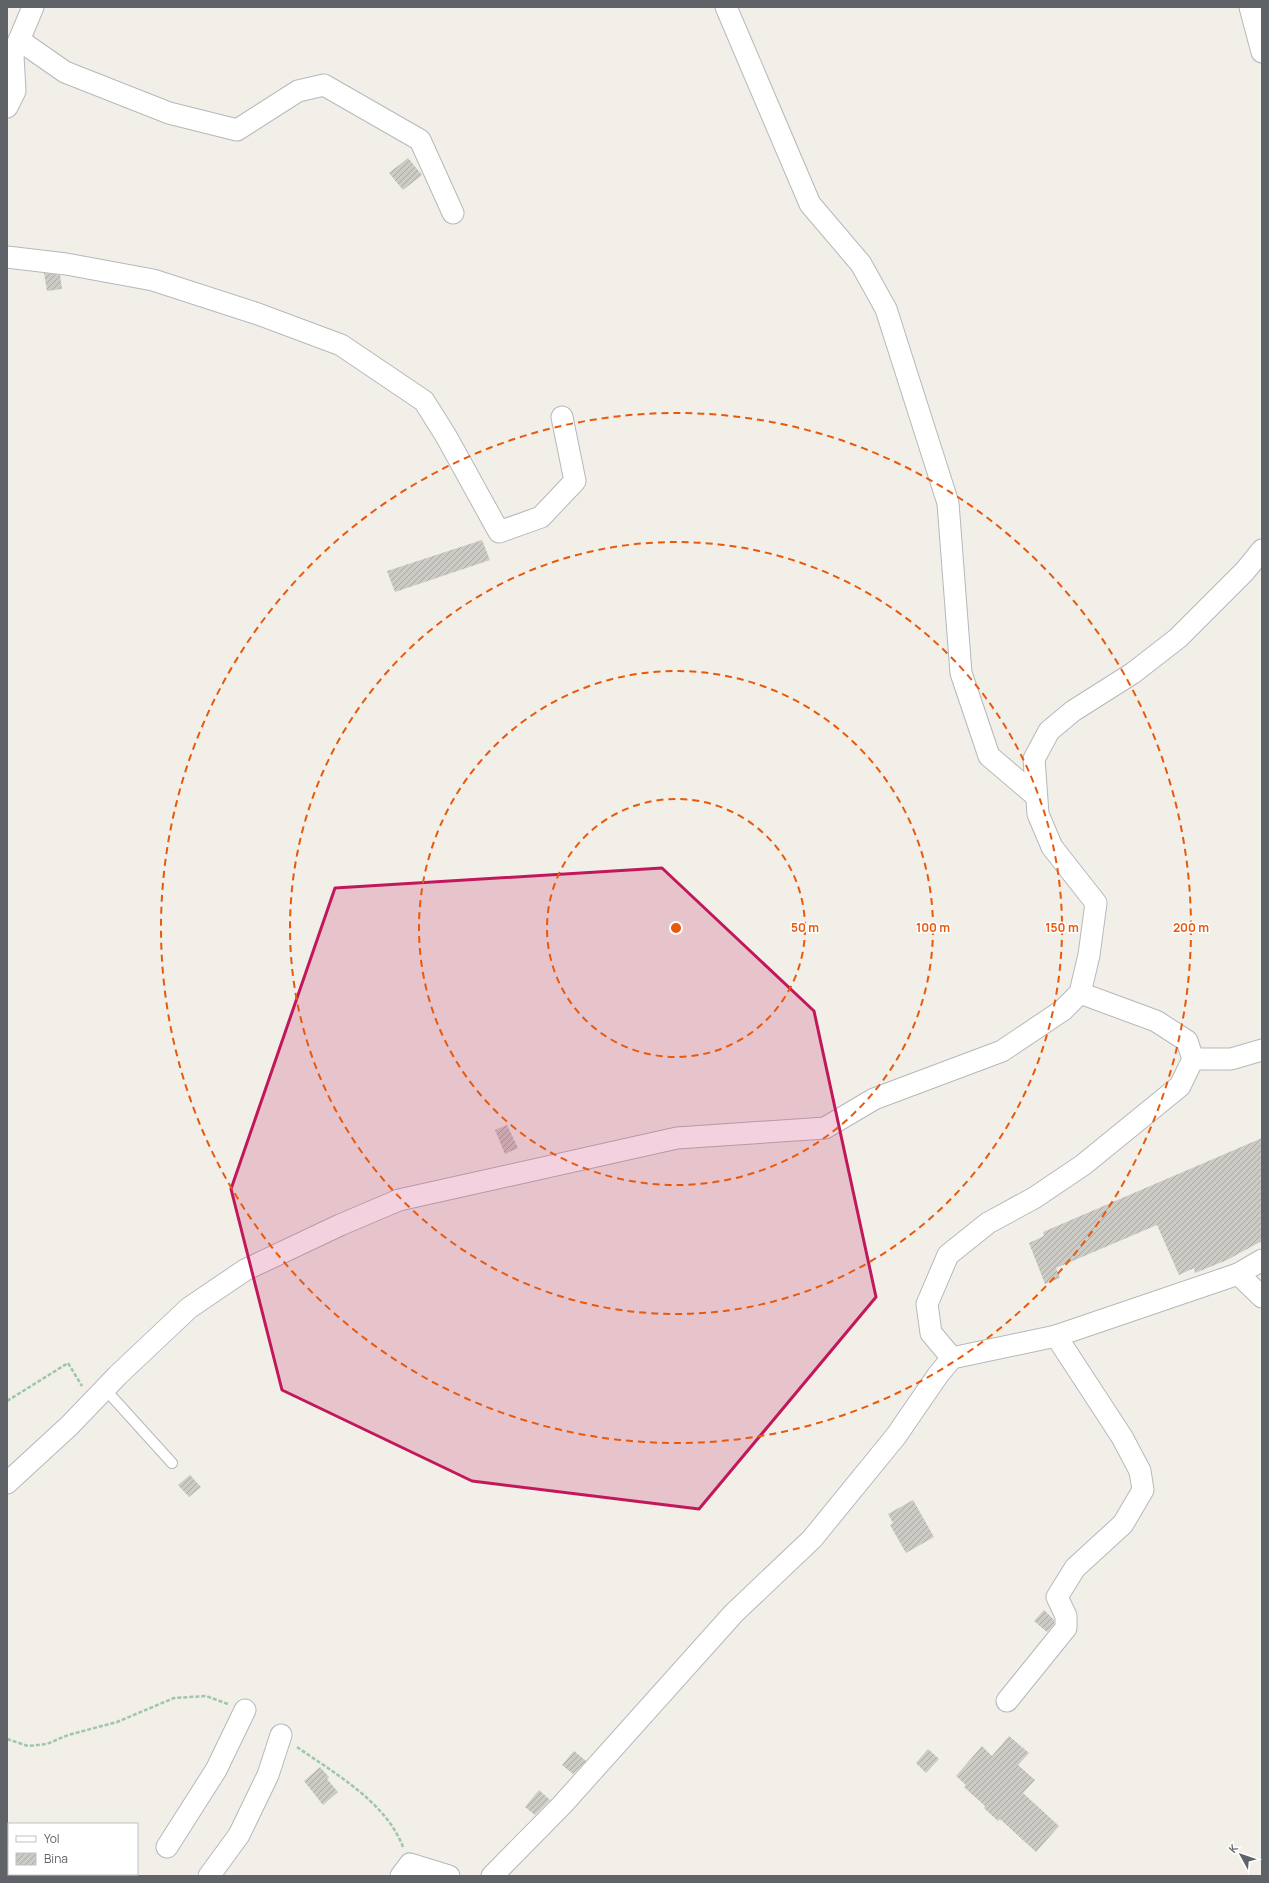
<svg xmlns="http://www.w3.org/2000/svg" width="1269" height="1883" viewBox="0 0 1269 1883" font-family="Manrope,sans-serif">
  <style>
    .building { fill: url(#building-hatch) }
    .lines { fill: none; stroke-linecap: round; stroke-linejoin: round }
    .lane-casing { stroke: #b5b8bc; stroke-width: 12 }
    .street-casing { stroke: #b5b8bc; stroke-width: 23 }
    .path { stroke: #9cc7a9; stroke-width: 2.5; stroke-dasharray: 4 2; stroke-linecap: butt }
    .lane { stroke: #fff; stroke-width: 10 }
    .street { stroke: #fff; stroke-width: 21 }
    .marked { fill: #c2185b; fill-opacity: 0.2; stroke: #c2185b; stroke-width: 3; stroke-linejoin: round }
    .ring { fill: none; stroke: #e8590c; stroke-width: 2; stroke-dasharray: 7 5 }
    .centre { fill: #e8590c; stroke: #fff; stroke-width: 2 }
    .ring-label { font-size: 12px; text-anchor: middle; font-weight: bold; fill: #e8590c; stroke: #fff; stroke-width: 3; stroke-linejoin: round; paint-order: stroke }
  </style>
  <defs>
    <pattern id="building-hatch" width="6" height="6" patternUnits="userSpaceOnUse"><rect width="6" height="6" fill="#cccac5"/><path d="M-1 1l2-2M0 6l6-6M5 7l2-2" fill="none" stroke="#a9a8a4"/></pattern>
  </defs>
  <rect width="100%" height="100%" fill="#f1efe8"/>
  <!-- building -->
  <g class="building">
    <polygon points="408,158 422,175 403,190 389,173"/>
    <polygon points="44,273 60,275 62,289 47,291"/>
    <polygon points="482,540 490,560 395,592 387,571"/>
    <polygon points="507,1125 518,1148 505,1154 495,1130"/>
    <polygon points="1262,1138 1262,1241 1227,1260 1195,1273 1194,1268 1179,1275 1157,1225 1056,1268 1060,1278 1045,1284 1029,1243 1044,1236 1043,1232"/>
    <polygon points="190,1475 201,1487 189,1497 178,1485"/>
    <polygon points="913,1500 934,1537 906,1553 890,1525 893,1523 888,1514"/>
    <polygon points="1044,1610 1054,1620 1054,1624 1047,1632 1034,1621"/>
    <polygon points="1009,1736 1029,1753 1018,1765 1035,1780 1023,1793 1059,1826 1036,1852 1000,1819 998,1821 984,1808 985,1806 964,1787 966,1785 956,1776 982,1746 992,1756"/>
    <polygon points="928,1749 939,1759 926,1773 916,1763"/>
    <polygon points="574,1751 586,1761 573,1774 562,1765"/>
    <polygon points="320,1767 329,1777 327,1779 338,1792 323,1805 304,1781"/>
    <polygon points="539,1790 550,1800 535,1815 525,1807"/>
  </g>
  <g class="lines">
    <!-- lane casing -->
    <g class="lane-casing">
      <polyline id="lane" points="105,1389 172,1463"/>
    </g>
    <!-- street casing -->
    <g class="street-casing">
      <g id="street">
        <polyline points="726,7 810,204 861,264 886,309 948,503 961,673 989,756 1036,796"/>
        <polyline points="1250,7 1262,52"/>
        <polyline points="19,40 65,72 169,113 237,130 298,91 324,85 420,140 453,213"/>
        <polyline points="7,69 33,7"/>
        <polyline points="7,107 15,91 13,56"/>
        <polyline points="7,257 66,264 153,280 258,314 341,345 424,401 446,436 499,532 541,517 575,481 562,417"/>
        <polyline points="1193,1059 1231,1059 1262,1050"/>
        <polyline points="1238,1274 1262,1260"/>
        <polyline points="1056,1336 1238,1274 1262,1297"/>
        <polyline points="952,1358 931,1333 927,1304 948,1255 988,1223 1034,1198 1083,1165 1180,1086 1193,1059 1187,1041 1156,1021 1080,993"/>
        <polyline points="7,1483 69,1426 118,1375 189,1308 245,1270 340,1225 399,1200 677,1138 825,1128 874,1099 1002,1051 1063,1010 1080,993 1089,955 1096,903 1052,847 1038,814 1034,759 1049,731 1073,711 1133,673 1178,638 1245,571 1262,550"/>
        <polyline points="167,1847 216,1770 245,1710"/>
        <polyline points="209,1876 239,1835 268,1775 281,1735"/>
        <polyline points="401,1876 410,1864 449,1876"/>
        <polyline points="492,1876 562,1805 734,1613 812,1539 896,1436 938,1375 952,1358 1056,1336 1122,1437 1140,1471 1143,1490 1123,1524 1075,1568 1057,1597 1066,1616 1066,1628 1007,1701"/>
      </g>
    </g>
    <!-- path -->
    <g class="path">
      <polyline points="7,1401 68,1363 82,1386"/>
      <polyline points="7,1739 28,1746 47,1744 68,1735 117,1722 174,1698 206,1696 228,1704"/>
      <path d="M297,1747C334,1773 386,1802 403,1847"/>
    </g>
    <!-- lane -->
    <use href="#lane" class="lane"/>
    <!-- street -->
    <use href="#street" class="street"/>
  </g>
  <!-- marked area -->
  <path class="marked" d="M662,868L814,1011L876,1297L699,1509L472,1481L282,1390L231,1189L335,888Z"/>
  <!-- distance rings -->
  <g class="ring">
    <circle cx="676" cy="928" r="129"/>
    <circle cx="676" cy="928" r="257"/>
    <circle cx="676" cy="928" r="386"/>
    <circle cx="676" cy="928" r="515"/>
  </g>
  <circle cx="676" cy="928" r="6" class="centre"/>
  <g class="ring-label">
    <text x="805" y="932">50 m</text>
    <text x="933" y="932">100 m</text>
    <text x="1062" y="932">150 m</text>
    <text x="1191" y="932">200 m</text>
  </g>
  <!-- border -->
  <rect width="1269" height="1883" fill="none" stroke="#5f6368" stroke-width="16"/>
  <!-- legend -->
  <rect x="8" y="1823" width="130" height="52" fill="#ffffff" stroke="#bfc1c3"/>
  <rect x="16" y="1836" width="20" height="6" fill="#ffffff" stroke="#bfc1c3"/>
  <text x="44" y="1843" font-size="12" fill="#5f6368">Yol</text>
  <rect x="16" y="1853" width="20" height="12" fill="url(#building-hatch)" stroke="#bfc1c3"/>
  <text x="44" y="1863" font-size="12" fill="#5f6368">Bina</text>
  <!-- north arrow -->
  <g transform="translate(1241 1855) rotate(310)" stroke="#ffffff" stroke-width="3" paint-order="stroke">
  <path d="M0-3L7 15L0 10L-7 15Z" fill="#5f6368"/>
  <text y="-6" font-size="11" font-weight="bold" text-anchor="middle" fill="#5f6368">K</text>
  </g>
</svg>
